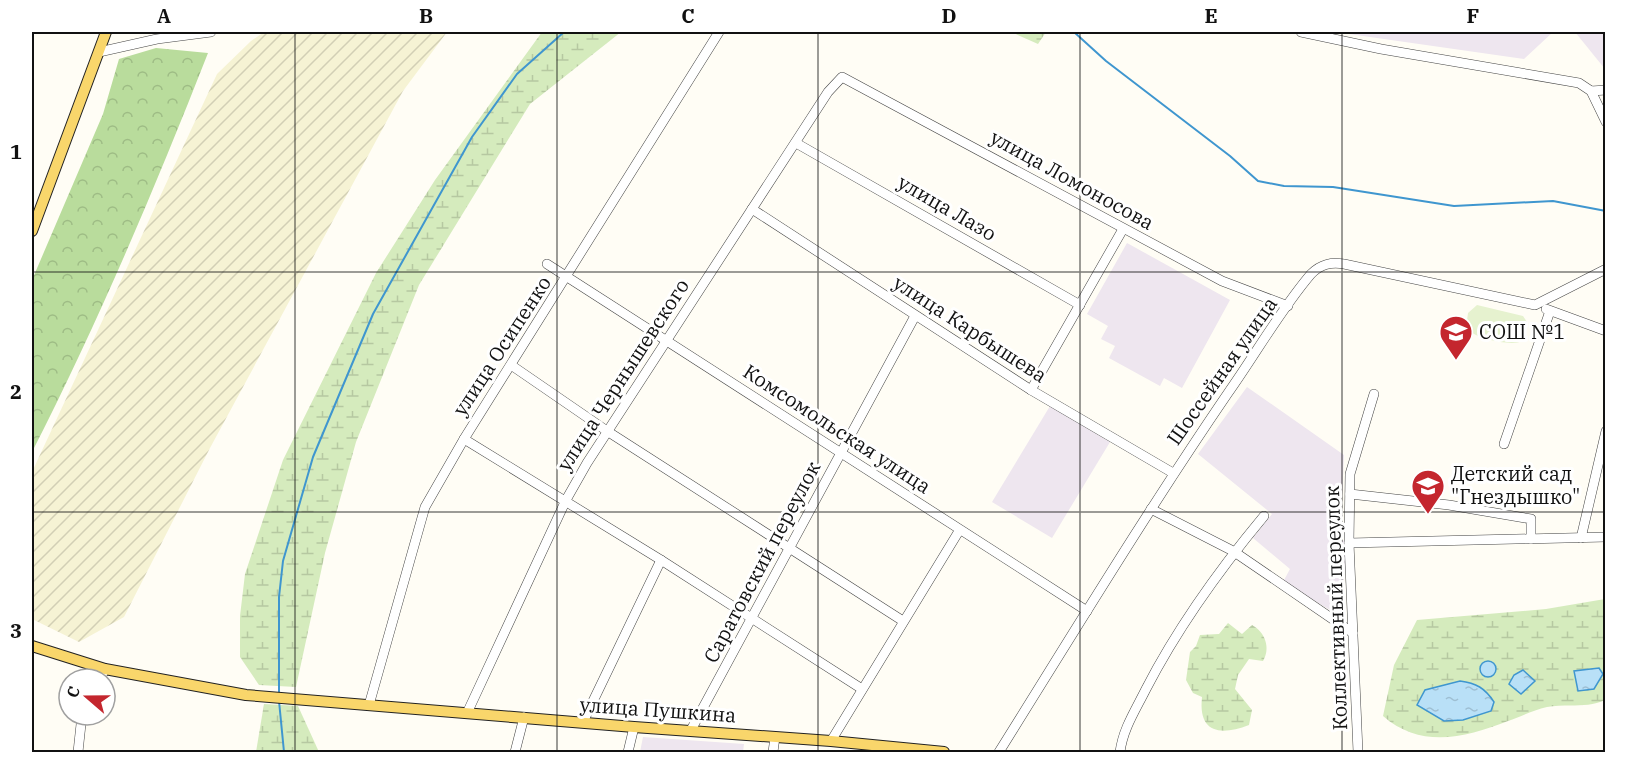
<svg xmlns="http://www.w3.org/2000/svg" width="1637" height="784" viewBox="0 0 1637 784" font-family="'IBM Plex Serif',serif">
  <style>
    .industrial { fill: #eee6ef }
    .farmland { fill: url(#farmland-furrows) }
    .forest { fill: url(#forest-crowns) }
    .wetland { fill: url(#wetland-marsh) }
    .pitch { fill: #e6f2cf }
    .water { fill: url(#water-ripples); stroke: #3f96cf; stroke-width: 1.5 }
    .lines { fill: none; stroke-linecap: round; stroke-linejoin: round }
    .stream { stroke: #3f96cf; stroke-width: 2 }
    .minor-casing { stroke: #444; stroke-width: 10 }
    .major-casing { stroke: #222; stroke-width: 12 }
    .minor { stroke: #fff; stroke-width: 9 }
    .major { stroke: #f9d66b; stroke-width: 10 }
    .grid { fill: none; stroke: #111; stroke-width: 1.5; stroke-opacity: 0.55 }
    .labels { text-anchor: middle; stroke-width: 6; stroke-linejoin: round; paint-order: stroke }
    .street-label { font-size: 20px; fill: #111; stroke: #fff }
    .poi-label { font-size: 20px; fill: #111; stroke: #fff; text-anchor: start }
    .neatline { fill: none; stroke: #111; stroke-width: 2 }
    .grid-label { font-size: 20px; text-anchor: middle; font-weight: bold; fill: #111 }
  </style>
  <defs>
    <pattern id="farmland-furrows" width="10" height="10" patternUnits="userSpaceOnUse" patternTransform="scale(1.5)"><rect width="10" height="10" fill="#f6f3d4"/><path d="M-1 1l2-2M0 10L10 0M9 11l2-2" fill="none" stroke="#d2cfb5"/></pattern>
    <pattern id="forest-crowns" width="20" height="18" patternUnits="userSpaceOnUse" patternTransform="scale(1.5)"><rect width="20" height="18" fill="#b9dc9c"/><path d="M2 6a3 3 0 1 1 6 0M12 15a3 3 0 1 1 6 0" fill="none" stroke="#9ebc85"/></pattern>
    <pattern id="wetland-marsh" width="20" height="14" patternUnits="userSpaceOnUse" patternTransform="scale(1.5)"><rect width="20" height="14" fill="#d5ebbd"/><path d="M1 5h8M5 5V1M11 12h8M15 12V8" fill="none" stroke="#b6c8a1"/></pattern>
    <pattern id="water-ripples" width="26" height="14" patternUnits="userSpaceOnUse" patternTransform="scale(1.5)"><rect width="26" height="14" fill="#b9e0f7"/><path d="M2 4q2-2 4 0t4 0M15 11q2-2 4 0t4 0" fill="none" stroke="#9ebfd3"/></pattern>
  </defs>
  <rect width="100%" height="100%" fill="#fffdf5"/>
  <!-- industrial -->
  <g class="industrial">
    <polygon points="1335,32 1553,32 1524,59"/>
    <polygon points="1575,32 1605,32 1605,69"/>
    <polygon points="1127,243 1230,300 1182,388 1164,378 1160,386 1109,358 1115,346 1101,339 1108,326 1087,314"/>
    <polygon points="1247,387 1344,455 1340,540 1346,541 1344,580 1330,610 1283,582 1290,569 1253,538 1272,514 1198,454"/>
    <polygon points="1050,406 1110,442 1052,538 992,502"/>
    <polygon points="643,737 744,744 743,752 640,752"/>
  </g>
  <!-- farmland -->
  <polygon class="farmland" points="264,32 447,32 403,91 210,448 124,617 79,642 32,619 32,472 217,74 251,41"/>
  <!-- forest -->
  <path class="forest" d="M156,48L208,53C155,188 98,323 32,452V280L103,114L119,59Z"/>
  <!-- wetland -->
  <g class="wetland">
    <polygon points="542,32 621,32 530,104 419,285 356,442 325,553 296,687 259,685 240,657 240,616 245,574 283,460 376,273 435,180"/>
    <polygon points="1011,32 1046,32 1038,44"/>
    <path d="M1605,599V700C1587,709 1566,703 1547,707C1533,710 1520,717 1508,721C1465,738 1421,749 1383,716L1394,665L1417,620L1546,609Z"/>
    <path d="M1228,623L1242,634L1252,625C1265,632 1271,648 1263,661L1249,659L1238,675L1235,689L1252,710L1249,725C1220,736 1198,733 1202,697L1193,693L1186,680L1190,652L1196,646L1200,635L1219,634Z"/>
    <polygon points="264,704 298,706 319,752 256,752"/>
  </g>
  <!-- pitch -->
  <path class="pitch" d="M1477,305L1523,316L1527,322L1522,341C1512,347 1473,338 1466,328L1468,313Z"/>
  <!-- water -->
  <g class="water">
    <circle cx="1488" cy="669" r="8"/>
    <polygon points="1599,668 1603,674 1594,689 1578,691 1574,671"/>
    <polygon points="1523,670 1535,681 1521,694 1509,684 1514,675"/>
    <path d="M1460,681C1476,683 1485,688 1494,702L1491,711L1463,720L1444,721L1417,705L1425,690Z"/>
  </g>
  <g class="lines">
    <!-- stream -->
    <g class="stream">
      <polyline points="1074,32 1106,61 1230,156 1258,181 1284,186 1333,187 1454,206 1553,201 1606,211"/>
      <polyline points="279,695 279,597 283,561 313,457 373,314 472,137 517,74 564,32"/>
      <polyline points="279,701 284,752"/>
    </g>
    <!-- minor casing -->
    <g class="minor-casing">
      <g id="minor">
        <polyline points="1301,32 1381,49 1579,83 1591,91 1606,122"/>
        <polyline points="99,52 157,39 211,32"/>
        <polyline points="1591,91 1606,90"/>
        <polyline points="796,143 1080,305"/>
        <polyline points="752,209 1031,390 1173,473"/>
        <polyline points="547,264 1087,611"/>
        <polyline points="1546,309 1606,331"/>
        <polyline points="511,365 607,431 903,621"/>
        <polyline points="1031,390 1123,229"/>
        <polyline points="464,439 661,560 862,689"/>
        <polyline points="1504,444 1550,311"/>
        <polyline points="1350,494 1449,505 1531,519 1531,539"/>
        <polyline points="1151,509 1233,551 1353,633"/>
        <polyline points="1581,538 1606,431"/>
        <polyline points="1349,543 1606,537"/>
        <polyline points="100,679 105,669"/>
        <polyline points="369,705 425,507 464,439 719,32"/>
        <polyline points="468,711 566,500 587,463 828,92 842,77 1222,281 1288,306"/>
        <polyline points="583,722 661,560"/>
        <polyline points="691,730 915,316"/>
        <polyline points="831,741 959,531"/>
        <polyline points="78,752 82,715"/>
        <polyline points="515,752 524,717"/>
        <polyline points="628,752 634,727"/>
        <polyline points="773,752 775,737"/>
        <path d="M999,752C1074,632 1148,510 1228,393C1255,355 1281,309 1311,274C1321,264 1331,262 1344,264L1535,305L1606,269"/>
        <path d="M1120,752C1123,729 1135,711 1146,689C1178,627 1219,570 1264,516"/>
        <polyline points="1358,752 1349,543 1350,474 1374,394"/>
      </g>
    </g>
    <!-- major casing -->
    <g class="major-casing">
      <g id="major">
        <polyline points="32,231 106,32"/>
        <polyline points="32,646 105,669 246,695 634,727 831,741 944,752"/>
      </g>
    </g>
    <!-- minor -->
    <use href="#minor" class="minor"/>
    <!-- major -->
    <use href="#major" class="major"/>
  </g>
  <!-- grid -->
  <path class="grid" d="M295,32V752M557,32V752M818,32V752M1080,32V752M1342,32V752M32,272H1606M32,512H1606"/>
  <!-- icons -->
  <defs>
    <g id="school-pin" transform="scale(1.725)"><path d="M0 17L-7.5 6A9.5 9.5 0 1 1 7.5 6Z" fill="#c4262e" stroke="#fff"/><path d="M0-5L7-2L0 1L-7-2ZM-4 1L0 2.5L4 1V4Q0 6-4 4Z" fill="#fff"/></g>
  </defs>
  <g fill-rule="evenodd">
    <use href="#school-pin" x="1456" y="332"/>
    <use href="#school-pin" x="1428" y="486"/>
  </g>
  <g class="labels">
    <!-- street labels -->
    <g class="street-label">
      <text transform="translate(1072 180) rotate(29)" y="7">улица Ломоносова</text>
      <text transform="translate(947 208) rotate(30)" y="7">улица Лазо</text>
      <text transform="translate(970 329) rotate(33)" y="7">улица Карбышева</text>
      <text transform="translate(502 346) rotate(-57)" y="7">улица Осипенко</text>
      <text transform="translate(1222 371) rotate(-55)" y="7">Шоссейная улица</text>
      <text transform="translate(623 375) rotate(-57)" y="7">улица Чернышевского</text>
      <text transform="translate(837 429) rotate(33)" y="7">Комсомольская улица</text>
      <text transform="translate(762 562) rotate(-62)" y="7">Саратовский переулок</text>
      <text transform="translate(1336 608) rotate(-92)" y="7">Коллективный переулок</text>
      <text transform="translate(658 710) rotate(4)" y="7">улица Пушкина</text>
    </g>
    <!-- poi labels -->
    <g class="poi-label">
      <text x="1479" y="339">СОШ №1</text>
      <text x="1451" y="481">Детский сад<tspan x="1451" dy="23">"Гнездышко"</tspan></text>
    </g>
  </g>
  <!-- border -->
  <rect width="1637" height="784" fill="none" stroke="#ffffff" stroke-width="66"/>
  <!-- north arrow -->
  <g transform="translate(87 697) rotate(290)"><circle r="28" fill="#ffffff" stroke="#a0a0a0" stroke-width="1.5"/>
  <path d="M0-4.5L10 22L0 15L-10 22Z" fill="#c4262e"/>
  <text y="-9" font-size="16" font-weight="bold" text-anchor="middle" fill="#111111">С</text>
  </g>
  <rect x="33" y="33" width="1571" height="718" class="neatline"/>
  <g class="grid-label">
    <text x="164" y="23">A</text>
    <text x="426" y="23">B</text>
    <text x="688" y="23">C</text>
    <text x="949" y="23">D</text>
    <text x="1211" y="23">E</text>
    <text x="1473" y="23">F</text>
    <text x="16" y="159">1</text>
    <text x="16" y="399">2</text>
    <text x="16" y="638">3</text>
  </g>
</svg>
